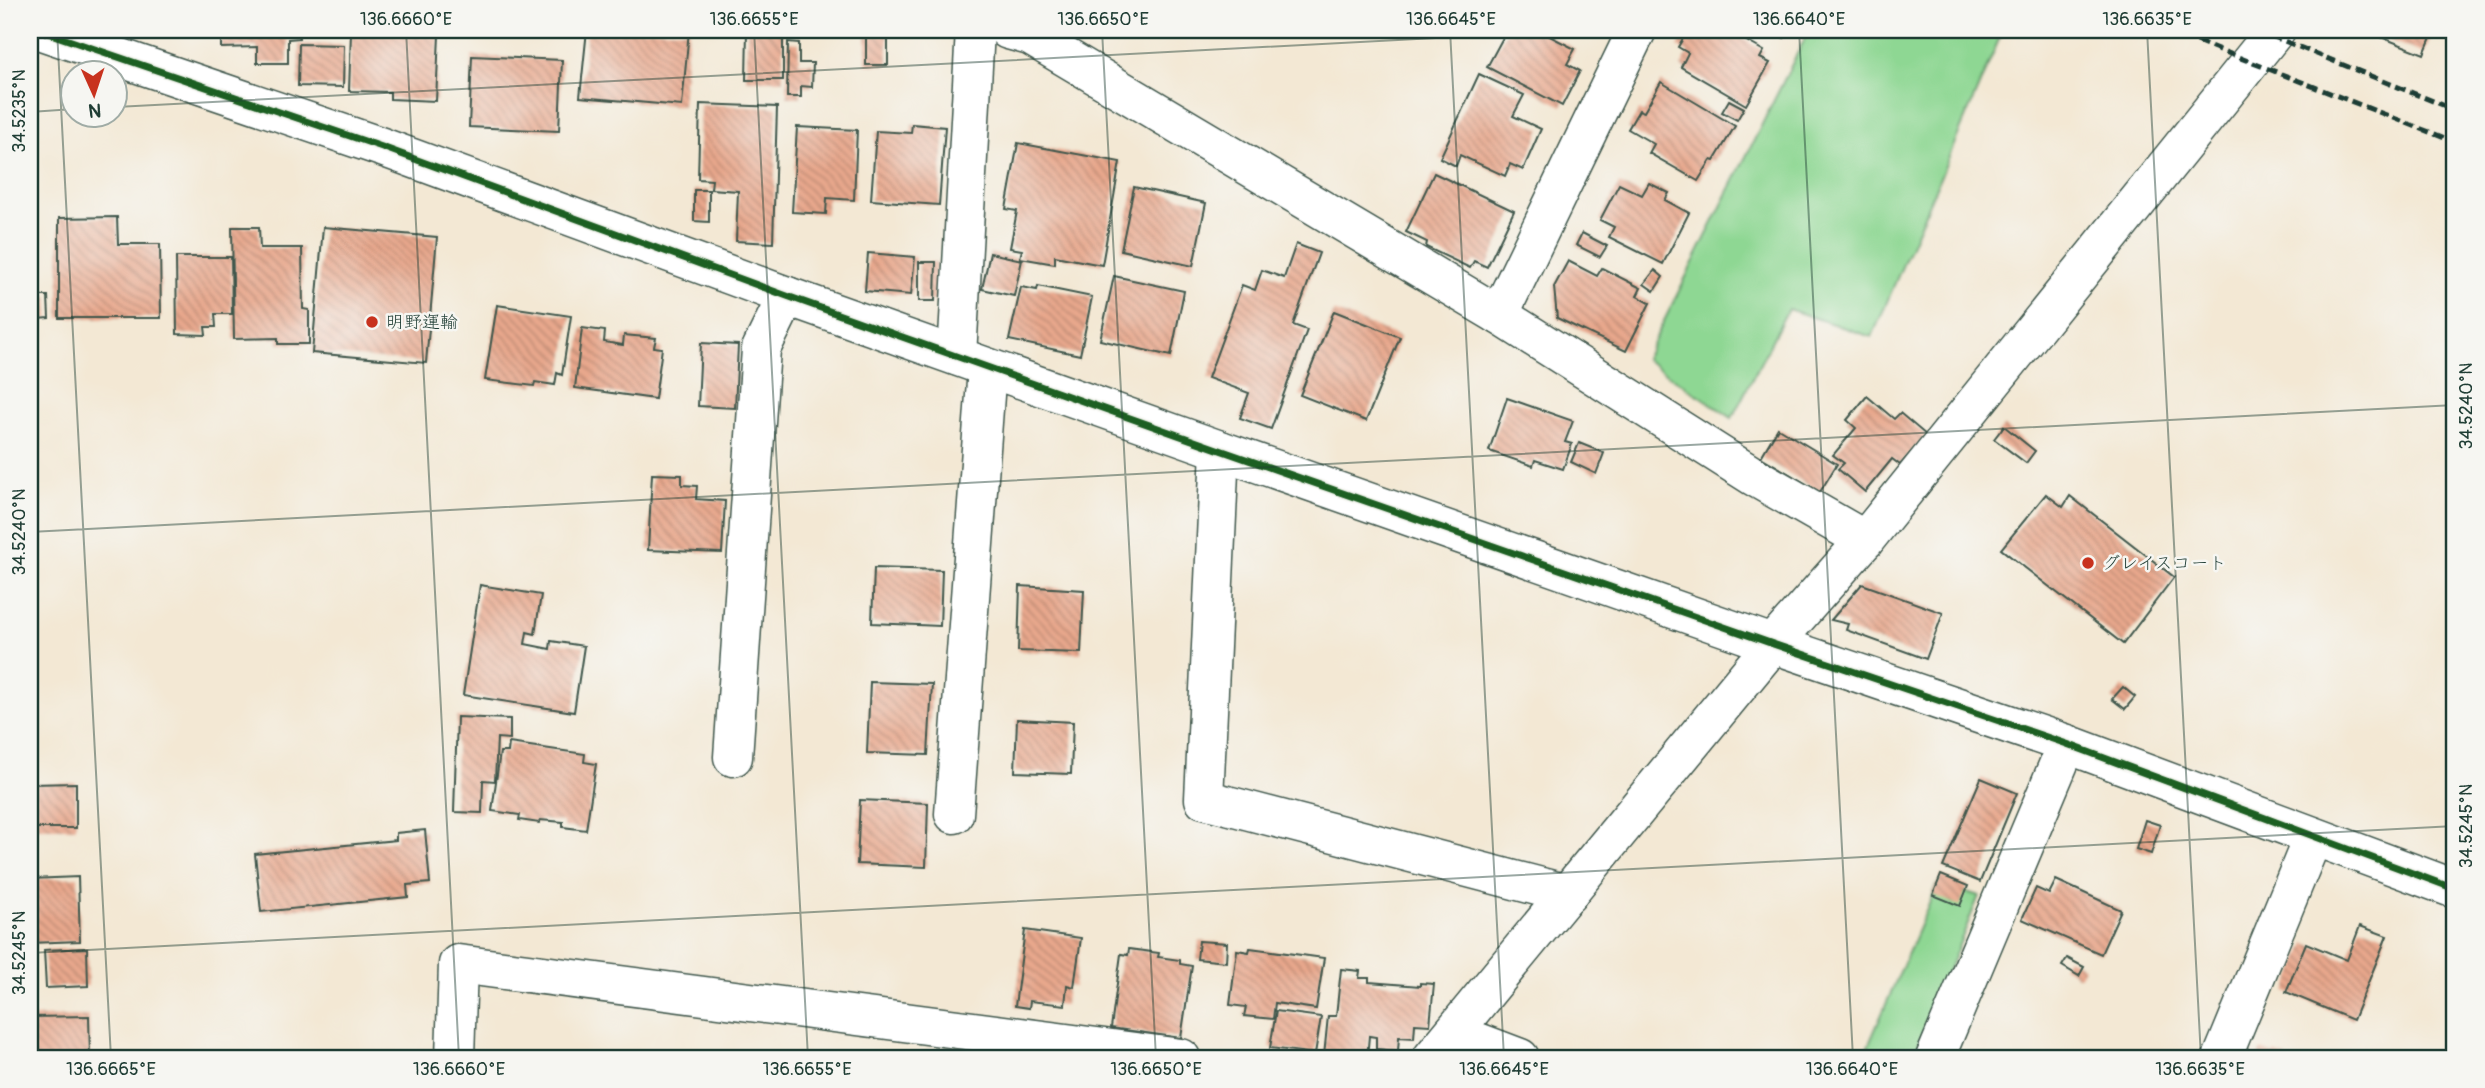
<svg xmlns="http://www.w3.org/2000/svg" width="2485" height="1088" viewBox="0 0 2485 1088" font-family="Pangolin,'Klee One',sans-serif">
  <style>
    .grass { fill: #8ed793; stroke: #568a64; stroke-width: 2 }
    .building { fill: url(#building-back-hatch) }
    .lines { fill: none; stroke-linecap: round; stroke-linejoin: round }
    .minor-casing { stroke: #3f574c; stroke-width: 41 }
    .tertiary-casing { stroke: #3f574c; stroke-width: 41 }
    .minor { stroke: #fff; stroke-width: 38 }
    .tertiary { stroke: #fff; stroke-width: 38 }
    .rail { stroke: #1f3d34; stroke-width: 5; stroke-dasharray: 10 5; stroke-linecap: butt }
    .cycleway-casing { stroke: #f6f6f2; stroke-width: 11 }
    .cycleway { stroke: #1b5e20; stroke-width: 7 }
    .ticks { fill: none; stroke: #1f3d34; stroke-width: 2; stroke-opacity: 0.45 }
    .poi-dot { fill: #c8321e; stroke: #f6f6f2; stroke-width: 2.5 }
    .labels { text-anchor: middle; stroke-width: 5; stroke-linejoin: round; paint-order: stroke }
    .poi-label { font-size: 18px; fill: #1f3d34; stroke: #f6f6f2; text-anchor: start }
    .neatline { fill: none; stroke: #1f3d34; stroke-width: 2.5 }
    .ticks-label { font-size: 18px; text-anchor: middle; fill: #1f3d34 }
  </style>
  <defs>
    <pattern id="building-back-hatch" width="6" height="6" patternUnits="userSpaceOnUse" patternTransform="scale(1.75)"><rect width="6" height="6" fill="#e8a78c"/><path d="M-1 5l2 2M0 0l6 6M5-1l2 2" fill="none" stroke="#bb8973"/></pattern>
  </defs>
  <rect width="100%" height="100%" fill="#f6f6f2"/>
  <filter id="ink" filterUnits="userSpaceOnUse"><feTurbulence type="fractalNoise" baseFrequency=".0143" numOctaves="2"/><feDisplacementMap in="SourceGraphic" scale="14" xChannelSelector="R" yChannelSelector="G"/><feConvolveMatrix kernelMatrix="1 2 1 2 8 2 1 2 1" color-interpolation-filters="sRGB"/></filter>
  <filter id="wash" filterUnits="userSpaceOnUse"><feTurbulence type="fractalNoise" baseFrequency=".00686" numOctaves="4" result="noise"/><feDisplacementMap in="SourceGraphic" scale="28" xChannelSelector="R" yChannelSelector="G"/><feGaussianBlur stdDeviation="1.57" result="paint"/><feColorMatrix in="noise" values="0 0 0 0 0 0 0 0 0 0 0 0 0 0 0 0 0 1.4 0 .05"/><feComposite in="paint" operator="in"/></filter>
  <g filter="url(#wash)">
    <rect width="100%" height="100%" fill="#f3e8d4"/>
    <!-- grass -->
    <g class="grass">
      <polygon points="1809,30 2003,30 1872,337 1788,309 1732,418 1645,359"/>
      <polygon points="1938,883 1979,896 1913,1058 1863,1058"/>
    </g>
    <g id="blocks">
      <!-- building -->
      <g class="building">
        <polygon points="221,30 299,30 299,38 288,39 288,63 257,63 257,47 221,48"/>
        <polygon points="587,30 689,30 682,106 580,97"/>
        <polygon points="747,30 783,30 783,80 746,80"/>
        <rect x="866" y="30" width="22" height="35"/>
        <polygon points="1507,30 1538,30 1575,49 1567,64 1580,71 1562,106 1487,67"/>
        <polygon points="1688,30 1727,30 1764,51 1760,58 1770,63 1746,105 1681,67 1688,53 1678,47"/>
        <polygon points="1768,30 1788,30 1784,38"/>
        <polygon points="2363,30 2434,30 2424,54"/>
        <polygon points="351,32 439,35 436,101 390,99 390,92 349,91"/>
        <polygon points="788,42 799,43 799,63 813,63 812,87 801,86 801,97 787,97"/>
        <polygon points="299,44 344,45 343,87 298,86"/>
        <polygon points="472,56 562,60 559,131 469,127"/>
        <polygon points="1479,74 1524,95 1513,116 1541,129 1523,170 1510,164 1505,176 1460,155 1456,166 1440,158"/>
        <polygon points="1661,82 1735,126 1714,161 1711,160 1698,181 1649,153 1654,144 1628,129 1639,110 1644,112"/>
        <polygon points="1729,100 1744,108 1737,120 1722,112"/>
        <polygon points="700,104 777,107 773,243 736,241 738,191 711,189 712,180 698,179"/>
        <polygon points="912,124 945,127 939,205 871,200 876,131 911,133"/>
        <polygon points="797,127 857,130 854,200 827,198 826,214 792,212"/>
        <polygon points="1018,143 1120,162 1102,265 1055,256 1055,264 1020,258 1022,250 1010,248 1017,211 1006,209"/>
        <polygon points="1434,173 1514,211 1487,267 1474,261 1470,268 1426,247 1427,242 1406,232"/>
        <polygon points="1649,183 1669,193 1665,200 1689,213 1663,264 1609,237 1614,227 1600,220 1619,184 1642,195"/>
        <polygon points="1134,187 1206,203 1193,266 1121,250"/>
        <polygon points="694,190 709,190 709,222 694,221"/>
        <polygon points="117,217 118,244 160,244 161,318 59,318 59,218"/>
        <polygon points="232,227 259,227 260,248 302,248 303,309 309,310 309,344 278,344 278,338 234,339"/>
        <polygon points="323,227 437,237 426,363 312,353"/>
        <polygon points="1582,233 1607,246 1600,257 1576,245"/>
        <polygon points="1296,244 1319,253 1293,325 1307,330 1271,429 1240,418 1249,393 1208,378 1242,285 1255,290 1262,270 1284,278"/>
        <polygon points="868,253 915,257 911,295 865,291"/>
        <polygon points="990,253 1022,260 1014,296 982,289"/>
        <polygon points="176,257 231,257 232,314 215,314 216,327 205,327 206,335 177,334"/>
        <polygon points="1568,261 1597,276 1602,268 1641,288 1637,296 1650,303 1626,351 1557,318 1554,287"/>
        <polygon points="919,262 936,262 935,301 919,301"/>
        <polygon points="1655,270 1663,277 1654,291 1644,284"/>
        <polygon points="1114,276 1184,291 1171,356 1100,340"/>
        <polygon points="1038,286 1092,297 1080,355 1009,340 1021,287 1037,290"/>
        <polygon points="36,296 48,296 49,318 37,319"/>
        <polygon points="497,305 571,316 562,375 557,373 555,385 535,382 534,386 485,380"/>
        <polygon points="1334,311 1400,337 1366,421 1300,395"/>
        <polygon points="582,328 605,331 604,342 623,345 624,335 656,338 654,347 662,348 655,399 575,388"/>
        <polygon points="701,343 738,345 735,408 698,406"/>
        <polygon points="1867,396 1894,419 1900,413 1926,435 1900,465 1892,459 1865,492 1838,469 1844,463 1833,455 1856,428 1847,420"/>
        <polygon points="1507,398 1573,421 1565,442 1572,444 1563,469 1535,460 1533,466 1489,451"/>
        <polygon points="2004,426 2035,451 2026,463 1994,439"/>
        <polygon points="1778,428 1837,464 1820,492 1761,457"/>
        <polygon points="1579,443 1604,453 1596,474 1571,462"/>
        <polygon points="652,474 682,475 682,485 697,486 696,499 725,501 722,553 648,550"/>
        <polygon points="2046,494 2063,507 2070,496 2174,577 2123,644 2001,549"/>
        <polygon points="874,568 942,570 940,626 872,623"/>
        <polygon points="1862,584 1943,613 1926,659 1846,630 1848,624 1831,620"/>
        <polygon points="480,585 541,595 535,634 527,632 525,644 550,649 551,641 584,646 574,712 463,695"/>
        <polygon points="1020,586 1084,590 1081,653 1018,651"/>
        <polygon points="870,682 932,684 928,755 867,753"/>
        <polygon points="2123,687 2135,697 2125,709 2112,699"/>
        <polygon points="457,717 510,719 510,739 497,738 495,781 483,780 482,813 454,812"/>
        <polygon points="1017,719 1073,722 1071,774 1015,772"/>
        <polygon points="509,743 585,754 584,762 596,764 586,830 563,827 563,822 540,820 539,823 519,820 520,815 492,811 500,752 508,752"/>
        <polygon points="1981,778 2017,793 1980,882 1943,867"/>
        <polygon points="76,783 76,828 31,828 31,784"/>
        <polygon points="860,800 928,803 926,867 857,864"/>
        <polygon points="2145,820 2160,825 2151,854 2136,849"/>
        <polygon points="425,830 430,883 407,885 408,897 261,912 255,854 396,840 396,833"/>
        <polygon points="1941,875 1968,886 1960,906 1933,895"/>
        <polygon points="78,877 80,941 30,943 30,879"/>
        <polygon points="2056,880 2121,910 2101,954 2022,919 2036,888 2049,894"/>
        <polygon points="2360,926 2387,936 2353,1020 2286,992 2306,943 2347,960"/>
        <polygon points="1025,930 1081,938 1074,987 1067,985 1065,1005 1030,1001 1029,1008 1015,1006"/>
        <polygon points="1199,941 1227,943 1226,962 1197,959"/>
        <polygon points="87,948 88,986 46,988 44,950"/>
        <polygon points="1250,948 1324,958 1316,1009 1275,1003 1273,1019 1244,1016 1246,1007 1230,1005 1237,950 1249,952"/>
        <polygon points="1129,949 1159,953 1158,957 1180,960 1180,964 1192,966 1181,1038 1111,1028 1121,954 1128,955"/>
        <polygon points="2067,958 2084,967 2079,976 2062,966"/>
        <polygon points="1341,969 1360,971 1359,978 1369,978 1369,982 1420,986 1420,983 1434,984 1430,1025 1415,1024 1414,1038 1399,1037 1398,1051 1376,1049 1376,1037 1369,1036 1367,1058 1324,1056 1328,1016 1336,1016"/>
        <polygon points="1276,1011 1321,1017 1315,1054 1270,1048"/>
        <polygon points="89,1016 90,1058 30,1058 30,1017"/>
        <polygon points="2262,1050 2274,1055 2275,1053 2288,1058 2258,1058"/>
      </g>
    </g>
  </g>
  <g filter="url(#ink)">
    <use href="#blocks" fill-opacity="0" stroke="#3f574c" stroke-width="2"/>
    <g class="lines">
      <!-- minor casing -->
      <g class="minor-casing">
        <g id="minor">
          <polyline points="1008,30 1030,36 1499,315 1753,476 1865,540"/>
          <polyline points="1499,315 1637,30"/>
          <polyline points="957,356 975,30"/>
          <polyline points="1220,450 1204,799 1568,894"/>
          <polyline points="733,757 761,349 787,296"/>
          <polyline points="954,814 987,368"/>
          <polyline points="1454,1033 1520,1058"/>
          <polyline points="455,1058 458,964 1181,1058"/>
          <polyline points="1432,1058 1773,644 1865,540 2276,30"/>
          <polyline points="1935,1058 2067,744"/>
          <polyline points="2222,1058 2313,837"/>
        </g>
      </g>
      <!-- tertiary casing -->
      <g class="tertiary-casing">
        <polyline id="tertiary" points="39,30 382,147 787,296 1220,450 1773,644 2067,744 2455,889"/>
      </g>
      <!-- minor -->
      <use href="#minor" class="minor"/>
      <!-- tertiary -->
      <use href="#tertiary" class="tertiary"/>
      <!-- rail -->
      <g class="rail">
        <polyline points="2169,30 2455,142"/>
        <polyline points="2257,30 2455,110"/>
      </g>
      <!-- cycleway casing -->
      <g class="cycleway-casing">
        <polyline id="cycleway" points="39,30 382,147 787,296 1220,450 1773,644 2067,744 2455,889"/>
      </g>
      <!-- cycleway -->
      <use href="#cycleway" class="cycleway"/>
    </g>
  </g>
  <!-- ticks -->
  <path class="ticks" d="M57,30L111,1058M406,30L459,1058M754,30L808,1058M1102,30L1156,1058M1450,30L1504,1058M1799,30L1853,1058M2147,30L2201,1058M116,107L1590,30M30,112L74,109M30,532L2455,405M30,953L2455,826"/>
  <!-- markers -->
  <g class="poi-dot">
    <circle cx="372" cy="322" r="7"/>
    <circle cx="2088" cy="563" r="7"/>
  </g>
  <g class="labels">
    <!-- poi labels -->
    <g class="poi-label">
      <text x="386" y="328">明野運輸</text>
      <text x="2102" y="569">グレイスコート</text>
    </g>
  </g>
  <!-- margin -->
  <rect width="2485" height="1088" fill="none" stroke="#f6f6f2" stroke-width="77"/>
  <!-- north arrow -->
  <g transform="translate(94 94) rotate(177)"><circle r="33" fill="#f6f6f2" stroke="#a0aca6" stroke-width="2"/>
  <path d="M0-5L12 26L0 18L-12 26Z" fill="#c8321e"/>
  <text y="-10" font-size="19" font-weight="bold" text-anchor="middle" fill="#1f3d34">N</text>
  </g>
  <rect x="38" y="38" width="2408" height="1012" class="neatline"/>
  <g class="ticks-label">
    <text x="406" y="25">136.6660°E</text>
    <text x="754" y="25">136.6655°E</text>
    <text x="1103" y="25">136.6650°E</text>
    <text x="1451" y="25">136.6645°E</text>
    <text x="1799" y="25">136.6640°E</text>
    <text x="2147" y="25">136.6635°E</text>
    <text transform="translate(19 111) rotate(-90)" y="6">34.5235°N</text>
    <text transform="translate(2466 406) rotate(-90)" y="6">34.5240°N</text>
    <text transform="translate(19 532) rotate(-90)" y="6">34.5240°N</text>
    <text transform="translate(2466 826) rotate(-90)" y="6">34.5245°N</text>
    <text transform="translate(19 953) rotate(-90)" y="6">34.5245°N</text>
    <text x="111" y="1075">136.6665°E</text>
    <text x="459" y="1075">136.6660°E</text>
    <text x="807" y="1075">136.6655°E</text>
    <text x="1156" y="1075">136.6650°E</text>
    <text x="1504" y="1075">136.6645°E</text>
    <text x="1852" y="1075">136.6640°E</text>
    <text x="2200" y="1075">136.6635°E</text>
  </g>
</svg>
